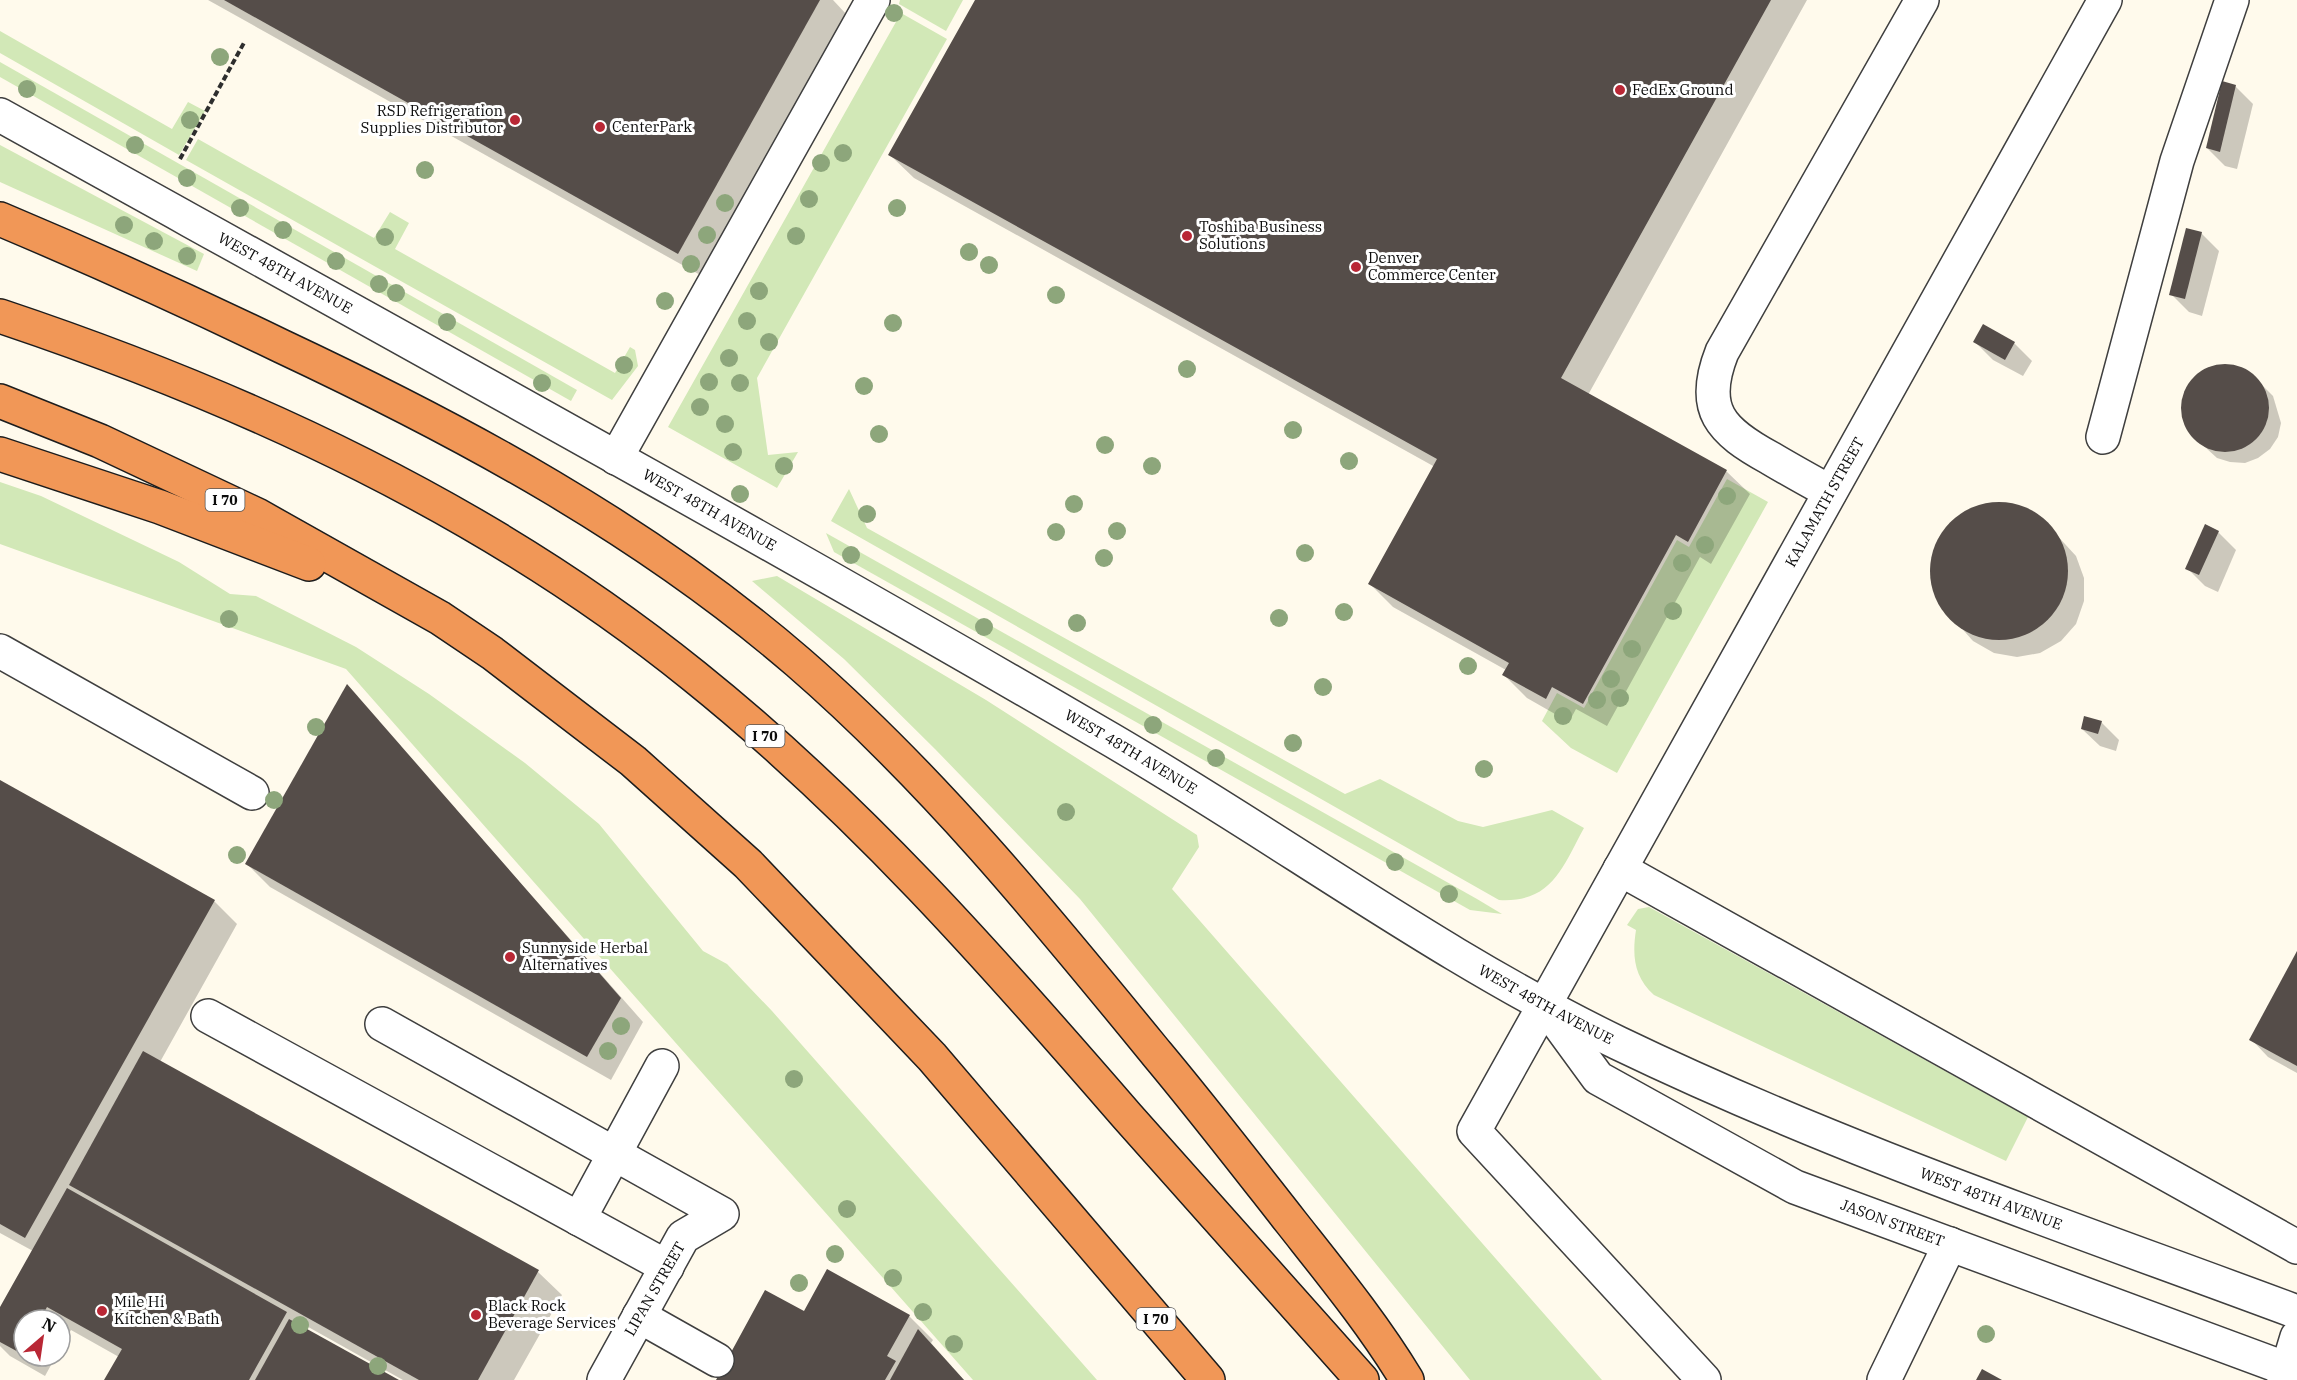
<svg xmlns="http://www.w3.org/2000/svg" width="2297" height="1380" viewBox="0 0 2297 1380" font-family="'IBM Plex Serif',serif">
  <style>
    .green { fill: #d2e8b7 }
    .shadow { fill: #0003 }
    .building { fill: #554d49 }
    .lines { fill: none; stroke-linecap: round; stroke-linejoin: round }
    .minor-casing { stroke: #3f3f3f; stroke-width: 36 }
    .highway-casing { stroke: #1d1d1d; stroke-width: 36 }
    .path { stroke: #2e2e2e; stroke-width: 4; stroke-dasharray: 6 3; stroke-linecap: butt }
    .minor { stroke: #fff; stroke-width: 33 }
    .highway { stroke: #f19757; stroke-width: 33 }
    .tree { fill: #8da67b }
    .poi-dot { fill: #b92735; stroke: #fff; stroke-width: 2 }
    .labels { text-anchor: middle; stroke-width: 6; stroke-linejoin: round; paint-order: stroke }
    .shield { fill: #fff; stroke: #555; stroke-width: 1.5 }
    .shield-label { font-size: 14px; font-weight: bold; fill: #0c0c0c }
    .poi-label { font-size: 15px; fill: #0c0c0c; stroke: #fff; text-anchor: start }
    .street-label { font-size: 15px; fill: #0c0c0c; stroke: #fff }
  </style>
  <rect width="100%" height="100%" fill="#fffaec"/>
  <!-- green -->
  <g class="green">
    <polygon points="900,0 963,0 946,31 899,4"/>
    <polygon points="901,13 947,39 757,378 768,455 798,452 777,488 668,427"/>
    <polygon points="0,31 172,129 188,102 205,111 179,155 0,53"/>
    <polygon points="0,62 577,390 571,401 0,77"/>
    <polygon points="198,139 374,238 390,212 409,223 395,249 615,373 630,347 635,350 638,366 612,400 186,160"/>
    <polygon points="0,145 204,254 197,271 0,182"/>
    <polygon points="1727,479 1768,502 1617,773 1571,748 1542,721 1557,693 1584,708 1677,540 1689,547"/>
    <polygon points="0,482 41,496 179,562 230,594 256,596 356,647 429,694 525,763 599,824 703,951 727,964 772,1011 1097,1380 973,1380 346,669 0,544"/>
    <path d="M849,489L867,528L1345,794L1380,779L1458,821L1483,827L1552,810L1584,828C1562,868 1552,903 1499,900L831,521Z"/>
    <polygon points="826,533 1477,899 1502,914 1470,910 834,552"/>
    <polygon points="777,576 986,700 1197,835 1199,847 1172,889 1602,1380 1470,1380 1080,899 935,749 844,659 752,581"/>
    <path d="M1649,907L2028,1117L2006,1161L1654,995C1634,977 1632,956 1636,930L1627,925L1638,909Z"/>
  </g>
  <!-- shadow -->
  <g class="shadow">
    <polygon points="208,0 833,0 847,15 702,276"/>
    <polygon points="976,0 1807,0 1588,395 1726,471 1750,494 1711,564 1700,557 1607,726 1576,709 1569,722 1527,698 1504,675 1506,670 1393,607 1370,584 1435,467 914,178 890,155"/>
    <polygon points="2235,86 2253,104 2237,169 2225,166 2207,148"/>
    <polygon points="2201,233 2219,251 2202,316 2189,312 2171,294"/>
    <polygon points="1975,342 2014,343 2032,361 2023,376 1993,360"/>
    <polygon points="2213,366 2239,368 2251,374 2273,396 2281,423 2278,437 2270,449 2258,458 2245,463 2230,462 2217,458 2193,436 2185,423 2182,409 2184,395 2191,382 2201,372"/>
    <polygon points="2007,503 2026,509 2042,519 2076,556 2084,578 2084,601 2076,624 2061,641 2040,653 2017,657 1994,653 1973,641 1940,604 1932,582 1932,558 1940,536 1952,521 1969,510 1987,504"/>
    <polygon points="2218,532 2236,550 2218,592 2205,586 2187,568"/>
    <polygon points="348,687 643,1022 611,1080 270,887 247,864"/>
    <polygon points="2101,722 2119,740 2116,751 2100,746 2082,729"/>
    <polygon points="0,782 214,901 237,924 160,1062 538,1272 562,1295 514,1380 403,1380 294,1319 299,1326 396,1380 106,1380 119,1357 71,1330 60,1350 60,1320 24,1320 24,1356 56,1356 45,1376 10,1356 0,1346 0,1310 33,1251 0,1233"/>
    <polygon points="2297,954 2297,1073 2268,1057 2251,1039"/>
    <polygon points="828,1271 909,1316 933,1340 931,1343 964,1380 717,1380 805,1314"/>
  </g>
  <!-- building -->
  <g class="building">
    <polygon points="224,0 820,0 678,254"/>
    <polygon points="975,0 1771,0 1561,378 1727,470 1688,542 1676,535 1583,704 1552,687 1546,699 1502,675 1509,663 1368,584 1437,459 888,155"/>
    <polygon points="2222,81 2236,85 2220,152 2206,148"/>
    <polygon points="2186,228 2202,232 2185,299 2169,295"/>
    <polygon points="1983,324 2015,342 2005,360 1973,342"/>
    <circle cx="2225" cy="408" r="44"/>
    <circle cx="1999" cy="571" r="69"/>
    <polygon points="2205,524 2219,531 2199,575 2185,569"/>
    <polygon points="347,684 621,998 587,1057 245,864"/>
    <polygon points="2084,716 2102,721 2098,734 2081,729"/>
    <polygon points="0,780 215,900 25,1238 0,1224"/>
    <polygon points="2297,951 2297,1066 2249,1040"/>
    <polygon points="143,1051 539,1270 478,1380 419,1380 69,1185"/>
    <polygon points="67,1188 287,1312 249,1380 104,1380 122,1349 47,1307 40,1320 24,1320 22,1354 0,1342 0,1307"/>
    <polygon points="827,1269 910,1315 887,1356 896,1361 885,1380 716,1380 765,1290 804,1311"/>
    <polygon points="289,1319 399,1380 255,1380"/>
    <polygon points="918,1329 964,1380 890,1380"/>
    <polygon points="1982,1369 2002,1380 1976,1380"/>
  </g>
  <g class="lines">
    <!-- minor casing -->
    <g class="minor-casing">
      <g id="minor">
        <path id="s1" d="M0,115C369,320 739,523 1103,735C1276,835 1438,956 1618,1043C1838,1149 2069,1227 2297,1312"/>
        <polyline points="2103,437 2177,161 2232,0"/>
        <polyline points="616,458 873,0"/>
        <path d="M1830,492C1810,481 1790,470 1770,458C1721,431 1699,410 1722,352L1922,0"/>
        <polyline points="0,651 252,793"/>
        <polyline points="1620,869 2297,1247"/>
        <path id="s2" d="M1549,1011L1598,1078L1795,1187L2287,1369"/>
        <polyline points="208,1016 667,1267"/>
        <polyline points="382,1024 722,1214 683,1237 604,1380"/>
        <polyline points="579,1219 662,1066"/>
        <polyline points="639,1316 717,1360"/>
        <path id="s3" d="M1704,1380L1474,1131L2105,0"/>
        <polyline points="1884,1380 1950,1244"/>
        <polyline points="2284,1380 2297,1337"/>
      </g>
    </g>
    <!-- highway casing -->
    <g class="highway-casing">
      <g id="highway">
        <path d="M0,219C95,259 188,301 281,346C464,432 644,529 798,662C932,778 1045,917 1157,1054C1203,1109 1247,1166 1291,1222C1332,1274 1373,1324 1407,1380"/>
        <path d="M0,316C248,399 490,511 694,676C856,806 992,960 1127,1116C1205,1204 1283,1292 1362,1380"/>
        <polyline points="0,401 100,441 257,515 440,618 492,653 633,761 748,864 932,1057 1208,1380"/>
        <polyline points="0,454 160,507 309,564"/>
      </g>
    </g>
    <!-- path -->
    <polyline class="path" points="180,159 245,41"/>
    <!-- minor -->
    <use href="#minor" class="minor"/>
    <!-- highway -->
    <use href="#highway" class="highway"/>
  </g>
  <!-- trees -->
  <g class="tree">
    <circle cx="894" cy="13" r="9"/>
    <circle cx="220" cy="57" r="9"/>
    <circle cx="27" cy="89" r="9"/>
    <circle cx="190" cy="120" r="9"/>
    <circle cx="135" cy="145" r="9"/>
    <circle cx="843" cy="153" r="9"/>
    <circle cx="821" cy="163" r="9"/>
    <circle cx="425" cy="170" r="9"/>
    <circle cx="187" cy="178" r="9"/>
    <circle cx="809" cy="199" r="9"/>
    <circle cx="725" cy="203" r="9"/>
    <circle cx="240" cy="208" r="9"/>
    <circle cx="897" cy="208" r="9"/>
    <circle cx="124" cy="225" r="9"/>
    <circle cx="283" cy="230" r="9"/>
    <circle cx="707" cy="235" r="9"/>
    <circle cx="796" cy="236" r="9"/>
    <circle cx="385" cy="237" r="9"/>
    <circle cx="154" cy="241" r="9"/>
    <circle cx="969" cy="252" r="9"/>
    <circle cx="187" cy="256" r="9"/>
    <circle cx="336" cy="261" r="9"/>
    <circle cx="691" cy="264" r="9"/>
    <circle cx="989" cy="265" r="9"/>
    <circle cx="379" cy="284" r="9"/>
    <circle cx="759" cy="291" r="9"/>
    <circle cx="396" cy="293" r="9"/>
    <circle cx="1056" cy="295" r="9"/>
    <circle cx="665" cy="301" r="9"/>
    <circle cx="747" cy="321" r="9"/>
    <circle cx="447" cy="322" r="9"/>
    <circle cx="893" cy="323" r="9"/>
    <circle cx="769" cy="342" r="9"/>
    <circle cx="729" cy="358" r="9"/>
    <circle cx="624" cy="365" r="9"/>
    <circle cx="1187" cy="369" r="9"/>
    <circle cx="709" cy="382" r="9"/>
    <circle cx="542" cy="383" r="9"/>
    <circle cx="740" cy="383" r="9"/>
    <circle cx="864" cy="386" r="9"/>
    <circle cx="700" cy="407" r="9"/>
    <circle cx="725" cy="424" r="9"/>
    <circle cx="1293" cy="430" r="9"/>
    <circle cx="879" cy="434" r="9"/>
    <circle cx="1105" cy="445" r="9"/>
    <circle cx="733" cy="452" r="9"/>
    <circle cx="1349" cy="461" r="9"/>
    <circle cx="784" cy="466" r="9"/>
    <circle cx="1152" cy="466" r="9"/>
    <circle cx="740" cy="494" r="9"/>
    <circle cx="1727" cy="496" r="9"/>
    <circle cx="1074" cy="504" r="9"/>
    <circle cx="867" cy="514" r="9"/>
    <circle cx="1117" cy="531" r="9"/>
    <circle cx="1056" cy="532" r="9"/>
    <circle cx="1705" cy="545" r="9"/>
    <circle cx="1305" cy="553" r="9"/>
    <circle cx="851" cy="555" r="9"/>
    <circle cx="1104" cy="558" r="9"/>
    <circle cx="1682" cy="563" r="9"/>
    <circle cx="1673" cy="611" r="9"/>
    <circle cx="1344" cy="612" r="9"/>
    <circle cx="1279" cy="618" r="9"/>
    <circle cx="229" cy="619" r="9"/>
    <circle cx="1077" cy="623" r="9"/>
    <circle cx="984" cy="627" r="9"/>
    <circle cx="1632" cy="649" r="9"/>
    <circle cx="1468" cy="666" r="9"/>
    <circle cx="1611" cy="679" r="9"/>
    <circle cx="1323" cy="687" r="9"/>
    <circle cx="1620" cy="698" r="9"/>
    <circle cx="1597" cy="700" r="9"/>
    <circle cx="1563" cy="716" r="9"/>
    <circle cx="1153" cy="725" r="9"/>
    <circle cx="316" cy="727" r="9"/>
    <circle cx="1293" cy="743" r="9"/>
    <circle cx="1216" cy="758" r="9"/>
    <circle cx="1484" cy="769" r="9"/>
    <circle cx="274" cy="800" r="9"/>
    <circle cx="1066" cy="812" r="9"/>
    <circle cx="237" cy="855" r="9"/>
    <circle cx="1395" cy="862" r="9"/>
    <circle cx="1449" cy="894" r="9"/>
    <circle cx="621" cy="1026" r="9"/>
    <circle cx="608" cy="1051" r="9"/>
    <circle cx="794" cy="1079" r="9"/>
    <circle cx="847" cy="1209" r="9"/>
    <circle cx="835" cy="1254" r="9"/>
    <circle cx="893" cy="1278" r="9"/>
    <circle cx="799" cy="1283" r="9"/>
    <circle cx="923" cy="1312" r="9"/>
    <circle cx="300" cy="1325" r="9"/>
    <circle cx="1986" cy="1334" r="9"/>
    <circle cx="954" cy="1344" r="9"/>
    <circle cx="378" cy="1366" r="9"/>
  </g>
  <!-- markers -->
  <g class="poi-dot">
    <circle cx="1620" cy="90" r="6"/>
    <circle cx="515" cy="120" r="6"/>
    <circle cx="600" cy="127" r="6"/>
    <circle cx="1187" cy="236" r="6"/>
    <circle cx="1356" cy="267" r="6"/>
    <circle cx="510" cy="957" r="6"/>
    <circle cx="102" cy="1311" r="6"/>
    <circle cx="476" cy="1315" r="6"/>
  </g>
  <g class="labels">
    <!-- shield labels -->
    <g class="shield">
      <rect x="205.5" y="489" width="39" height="22" rx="4.5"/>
      <rect x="745.5" y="725" width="39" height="22" rx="4.5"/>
      <rect x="1136.5" y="1308" width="39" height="22" rx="4.5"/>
    </g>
    <g class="shield-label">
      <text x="225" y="505">I 70</text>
      <text x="765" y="741">I 70</text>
      <text x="1156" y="1324">I 70</text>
    </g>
    <!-- poi labels -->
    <g class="poi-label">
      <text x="1632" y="95">FedEx Ground</text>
      <text x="503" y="116" text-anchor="end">RSD Refrigeration<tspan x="503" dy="17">Supplies Distributor</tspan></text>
      <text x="612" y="132">CenterPark</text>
      <text x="1199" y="232">Toshiba Business<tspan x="1199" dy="17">Solutions</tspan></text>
      <text x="1368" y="263">Denver<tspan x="1368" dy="17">Commerce Center</tspan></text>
      <text x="522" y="953">Sunnyside Herbal<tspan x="522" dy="17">Alternatives</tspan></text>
      <text x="114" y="1307">Mile Hi<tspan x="114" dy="17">Kitchen &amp; Bath</tspan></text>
      <text x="488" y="1311">Black Rock<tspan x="488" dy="17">Beverage Services</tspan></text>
    </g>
    <!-- street labels -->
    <g class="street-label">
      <text dy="5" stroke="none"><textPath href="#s1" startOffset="326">WEST 48TH AVENUE</textPath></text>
      <text dy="5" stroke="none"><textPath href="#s3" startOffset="1059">KALAMATH STREET</textPath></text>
      <text dy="5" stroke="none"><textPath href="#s1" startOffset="812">WEST 48TH AVENUE</textPath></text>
      <text dy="5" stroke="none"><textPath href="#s1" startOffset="1298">WEST 48TH AVENUE</textPath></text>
      <text dy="5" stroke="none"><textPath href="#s1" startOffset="1784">WEST 48TH AVENUE</textPath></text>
      <text dy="5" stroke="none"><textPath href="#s1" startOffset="2270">WEST 48TH AVENUE</textPath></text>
      <text dy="5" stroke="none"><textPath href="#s2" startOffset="412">JASON STREET</textPath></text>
      <text transform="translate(655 1289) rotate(-60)" y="5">LIPAN STREET</text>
    </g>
  </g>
  <!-- north arrow -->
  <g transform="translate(42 1338) rotate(29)"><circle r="28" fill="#ffffff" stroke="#9e9e9e" stroke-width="1.5"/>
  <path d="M0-4.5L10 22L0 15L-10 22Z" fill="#b92735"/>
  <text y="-9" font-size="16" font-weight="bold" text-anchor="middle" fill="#0c0c0c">N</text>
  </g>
</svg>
